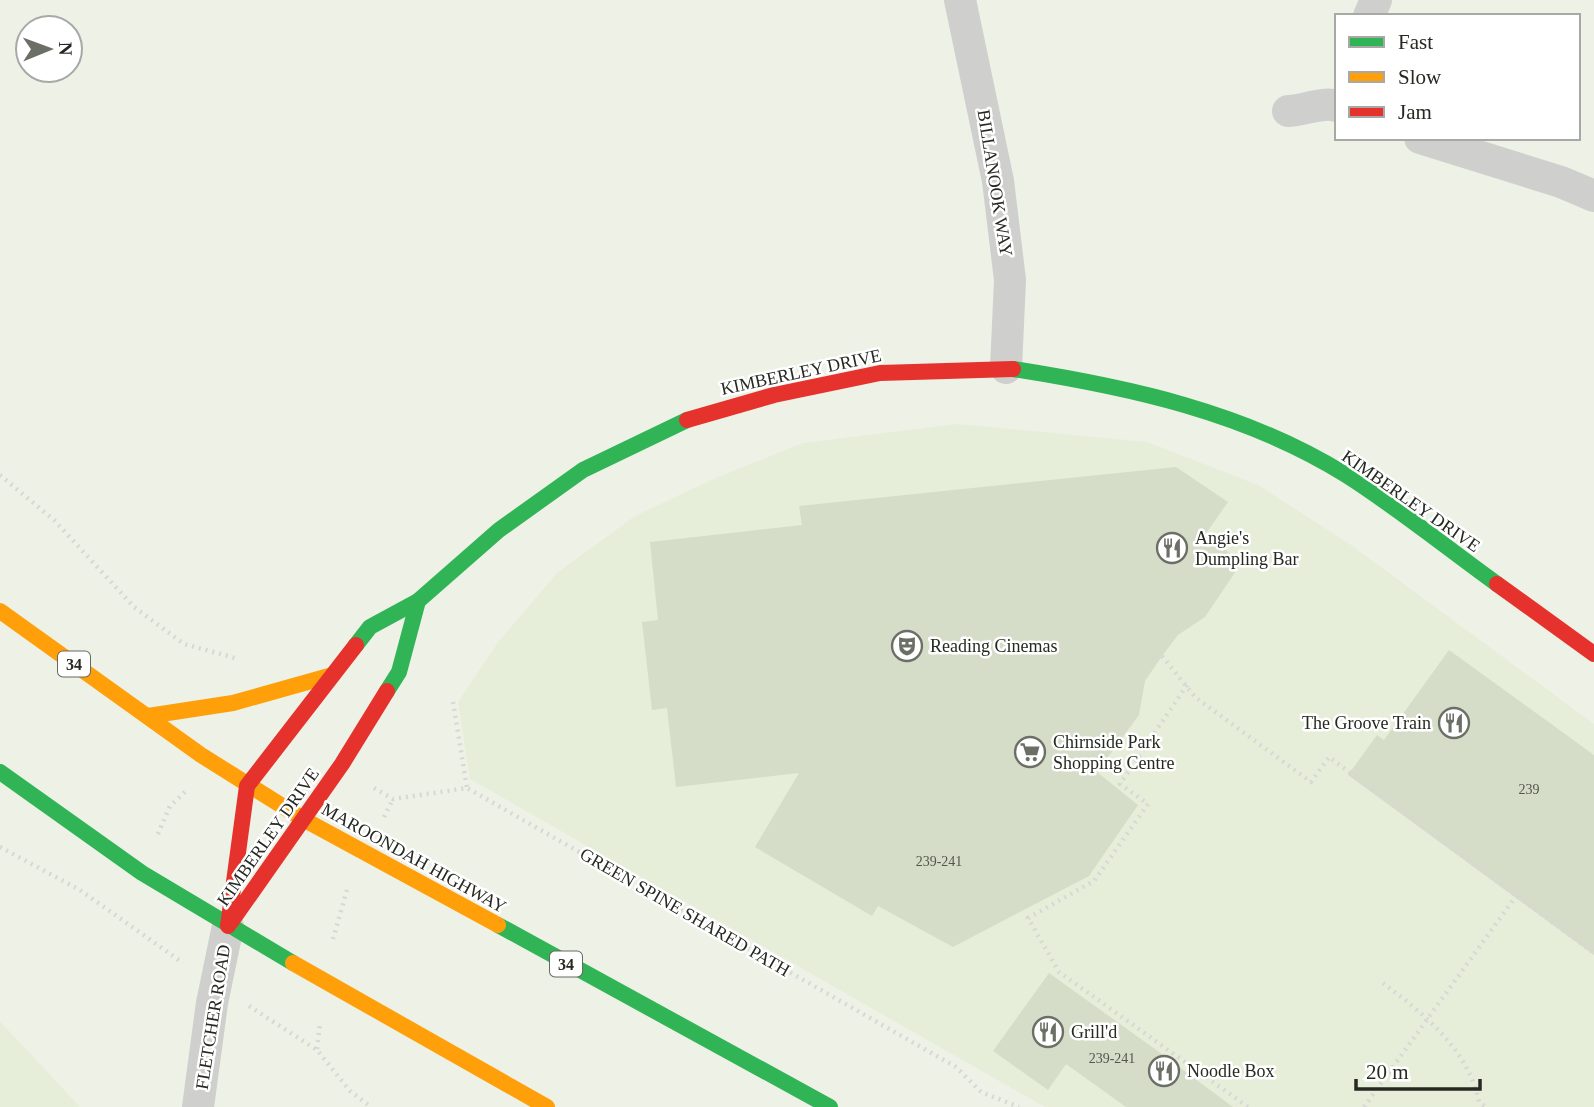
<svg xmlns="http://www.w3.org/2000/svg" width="1594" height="1107" viewBox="0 0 1594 1107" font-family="Georgia,serif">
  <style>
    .built { fill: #e6eed9 }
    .building { fill: #d5dcc8 }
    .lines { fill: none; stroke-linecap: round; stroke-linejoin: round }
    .path { stroke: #d7d8d5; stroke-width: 4.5; stroke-dasharray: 2 5; stroke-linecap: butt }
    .street { stroke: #cfd0cd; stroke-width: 32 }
    .fast { stroke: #30b455; stroke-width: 16 }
    .slow { stroke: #ff9f0a; stroke-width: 16 }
    .jam { stroke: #e5322d; stroke-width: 16 }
    .labels { text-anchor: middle; stroke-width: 5; stroke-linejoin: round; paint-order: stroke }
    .number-label { font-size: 14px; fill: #52564b }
    .shield { fill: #fff; stroke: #676964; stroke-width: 2 }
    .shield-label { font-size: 16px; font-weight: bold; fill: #262921 }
    .street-label { font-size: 18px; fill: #262921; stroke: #fff }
    .poi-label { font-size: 18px; fill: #262921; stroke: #fff; text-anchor: start }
  </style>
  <rect width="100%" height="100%" fill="#edf1e6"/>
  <!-- built -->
  <g class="built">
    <polygon points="957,424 1147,442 1258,485 1351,545 1594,724 1594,1107 1045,1107 470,779 458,702 499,641 557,573 635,516 716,478 803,443"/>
    <polygon points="0,1022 8,1030 80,1107 0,1107"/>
  </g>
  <!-- building -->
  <g class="building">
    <polygon points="1176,467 1228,502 1205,535 1242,562 1205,617 1178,635 1162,656 1145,681 1139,715 1097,772 1138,805 1089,876 953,947 878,906 872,916 755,847 799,773 676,787 667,708 652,710 642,622 658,620 650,542 802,525 799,506"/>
    <polygon points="1449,650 1594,755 1594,955 1348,775 1377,735 1384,740"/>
    <polygon points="1049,973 1159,1052 1233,1107 1126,1107 1066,1064 1048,1090 993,1051"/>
  </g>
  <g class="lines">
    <!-- path -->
    <g class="path">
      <polyline points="0,475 55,521 134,607 184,644 235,658"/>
      <polyline points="1162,656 1195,697 1311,782 1329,757 1594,953"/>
      <polyline points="1187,685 1120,784 1148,804 1094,881 1028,918 1059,972 1248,1107"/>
      <polyline points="453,702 467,788"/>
      <polyline points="374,788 393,799 467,788 956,1067 981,1092 1019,1107"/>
      <polyline points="384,817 393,799"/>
      <polyline points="158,834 170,806 185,792"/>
      <polyline points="0,847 80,890 183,963"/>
      <polyline points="333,939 347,890"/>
      <path d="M1383,983C1424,1014 1468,1049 1479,1102L1486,1107"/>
      <polyline points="249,1006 317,1050 350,1091 371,1107"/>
      <polyline points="317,1049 320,1023"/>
      <polyline points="1364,1107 1516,896"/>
    </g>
    <!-- street -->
    <g class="street">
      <polyline points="960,0 998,181 1010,280 1006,368"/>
      <polyline points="1369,16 1376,0"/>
      <path d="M1288,111C1304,111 1322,101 1337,106"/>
      <polyline points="1420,138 1561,182 1594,196"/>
      <polyline points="198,1107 212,1003 228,926"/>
    </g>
    <!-- fast -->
    <g class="fast">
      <path d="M1013,369C1128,387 1245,412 1346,475C1398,508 1447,548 1497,584"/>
      <polyline points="356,645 370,627 418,601 499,530 583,470 687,420"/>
      <polyline points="387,691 399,672 418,601"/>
      <polyline points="0,772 142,873 293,963"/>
      <polyline points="498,925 830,1107"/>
    </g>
    <!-- slow -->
    <g class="slow">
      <polyline points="0,611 201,755 303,819 498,925"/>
      <polyline points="148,716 233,703 329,676"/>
      <polyline points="293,963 547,1107"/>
    </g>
    <!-- jam -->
    <g class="jam">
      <polyline points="687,420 774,395 880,373 1013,369"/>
      <polyline points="1497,584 1594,654"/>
      <polyline points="231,922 342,764 387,691"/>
      <polyline points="228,926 247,786 356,645"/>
    </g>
  </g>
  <!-- icons -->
  <defs>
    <g id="restaurant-ring" transform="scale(1.575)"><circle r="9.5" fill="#fff" stroke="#6c6f66" stroke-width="1.5"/><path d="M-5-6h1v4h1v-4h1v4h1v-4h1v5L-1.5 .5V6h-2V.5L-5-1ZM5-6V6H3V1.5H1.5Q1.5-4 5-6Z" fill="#6c6f66"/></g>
    <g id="theatre-ring" transform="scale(1.575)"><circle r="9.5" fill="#fff" stroke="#6c6f66" stroke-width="1.5"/><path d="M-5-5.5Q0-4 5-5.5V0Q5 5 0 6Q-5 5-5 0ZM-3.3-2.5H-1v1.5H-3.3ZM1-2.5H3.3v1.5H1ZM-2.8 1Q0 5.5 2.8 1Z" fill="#6c6f66"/></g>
    <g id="supermarket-ring" transform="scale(1.575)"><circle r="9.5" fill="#fff" stroke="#6c6f66" stroke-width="1.5"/><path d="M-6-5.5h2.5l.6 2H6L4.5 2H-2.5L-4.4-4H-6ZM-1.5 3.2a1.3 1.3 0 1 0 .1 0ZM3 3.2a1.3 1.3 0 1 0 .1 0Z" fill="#6c6f66"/></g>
  </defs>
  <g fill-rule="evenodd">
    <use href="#restaurant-ring" x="1172" y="548"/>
    <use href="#theatre-ring" x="907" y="646"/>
    <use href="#restaurant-ring" x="1454" y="723"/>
    <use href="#supermarket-ring" x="1030" y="752"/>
    <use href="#restaurant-ring" x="1048" y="1032"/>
    <use href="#restaurant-ring" x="1164" y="1071"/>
  </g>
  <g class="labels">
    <!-- number labels -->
    <g class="number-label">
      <text x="1529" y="794">239</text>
      <text x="939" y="866">239-241</text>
      <text x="1112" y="1063">239-241</text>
    </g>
    <!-- shield labels -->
    <g class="shield">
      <rect x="58" y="651.5" width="32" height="25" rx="5"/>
      <rect x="550" y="951.5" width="32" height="25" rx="5"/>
    </g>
    <g class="shield-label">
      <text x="74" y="670">34</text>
      <text x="566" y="970">34</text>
    </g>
    <!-- street labels -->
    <g class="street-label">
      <text transform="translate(995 183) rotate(81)" y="6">BILLANOOK WAY</text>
      <text transform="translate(801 372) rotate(-12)" y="6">KIMBERLEY DRIVE</text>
      <text transform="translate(1411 501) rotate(35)" y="6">KIMBERLEY DRIVE</text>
      <text transform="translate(268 837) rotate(-55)" y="6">KIMBERLEY DRIVE</text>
      <text transform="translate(414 858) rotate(29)" y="6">MAROONDAH HIGHWAY</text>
      <text transform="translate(685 912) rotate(30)" y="6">GREEN SPINE SHARED PATH</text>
      <text transform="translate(213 1017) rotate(-81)" y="6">FLETCHER ROAD</text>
    </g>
    <!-- poi labels -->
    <g class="poi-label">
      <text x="1195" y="544">Angie's<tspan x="1195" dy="21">Dumpling Bar</tspan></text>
      <text x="930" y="652">Reading Cinemas</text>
      <text x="1431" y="729" text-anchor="end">The Groove Train</text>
      <text x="1053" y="748">Chirnside Park<tspan x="1053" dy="21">Shopping Centre</tspan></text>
      <text x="1071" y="1038">Grill'd</text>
      <text x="1187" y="1077">Noodle Box</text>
    </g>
  </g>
  <!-- legend -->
  <rect x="1335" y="14" width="245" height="126" fill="#ffffff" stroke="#a8a9a6" stroke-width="2"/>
  <rect x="1349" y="37" width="35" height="10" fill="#30b455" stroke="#a8a9a6" stroke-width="2"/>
  <text x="1398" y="49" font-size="21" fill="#262921">Fast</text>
  <rect x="1349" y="72" width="35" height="10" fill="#ff9f0a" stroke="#a8a9a6" stroke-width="2"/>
  <text x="1398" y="84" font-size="21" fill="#262921">Slow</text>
  <rect x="1349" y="107" width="35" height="10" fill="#e5322d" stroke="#a8a9a6" stroke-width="2"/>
  <text x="1398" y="119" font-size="21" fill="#262921">Jam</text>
  <!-- north arrow -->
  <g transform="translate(49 49) rotate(89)"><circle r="33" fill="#ffffff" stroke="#a8a9a6" stroke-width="2"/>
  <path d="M0-5L12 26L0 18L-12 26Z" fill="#6c6f66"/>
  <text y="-10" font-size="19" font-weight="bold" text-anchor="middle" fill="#262921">N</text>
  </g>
  <!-- scale -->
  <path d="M1356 1079v10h124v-10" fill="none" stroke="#262921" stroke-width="3.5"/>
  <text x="1366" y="1079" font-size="21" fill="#262921" stroke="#ffffff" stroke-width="5" paint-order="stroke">20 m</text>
</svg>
